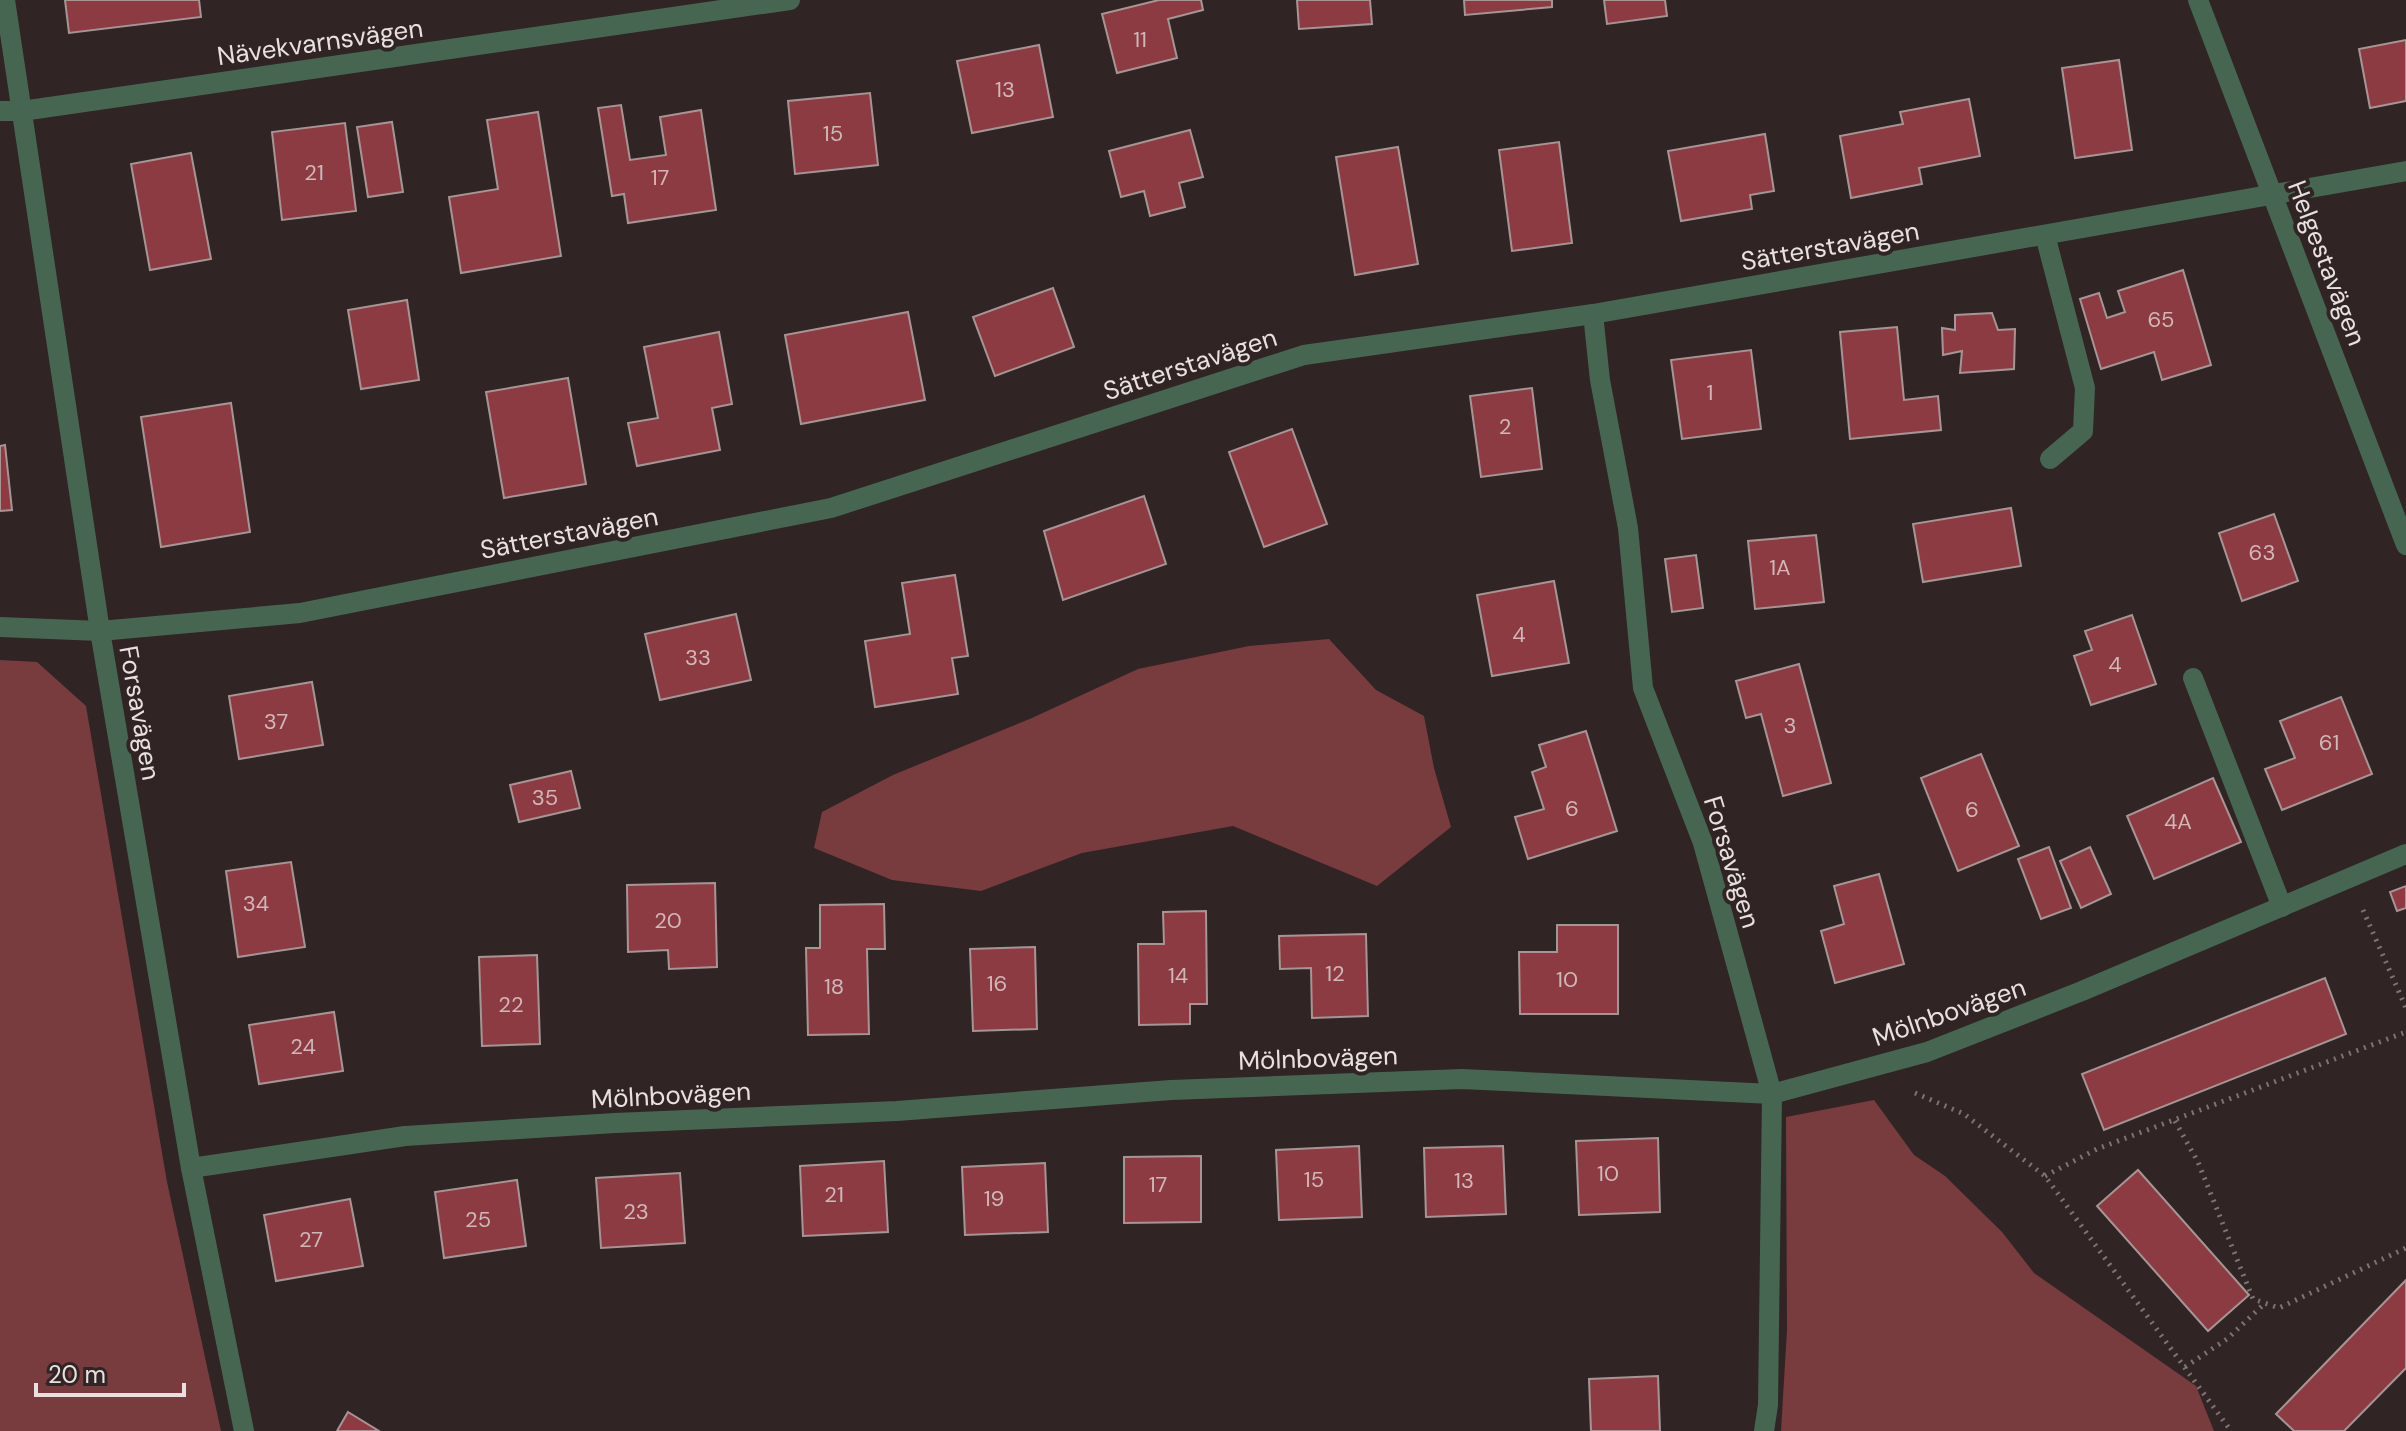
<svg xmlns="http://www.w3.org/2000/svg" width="2406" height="1431" font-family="'DM Sans',sans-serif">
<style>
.green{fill:#783c3f}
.building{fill:#8c3b42;stroke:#a79595;stroke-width:2}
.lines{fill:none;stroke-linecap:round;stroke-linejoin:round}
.path{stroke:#7e7272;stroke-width:5;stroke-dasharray:2 6;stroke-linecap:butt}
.minor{stroke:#476651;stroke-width:20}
.labels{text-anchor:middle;stroke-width:8;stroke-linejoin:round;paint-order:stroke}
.number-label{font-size:22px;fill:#d2b7b8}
.street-label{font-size:26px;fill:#eae0e0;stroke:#312424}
</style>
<rect width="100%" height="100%" fill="#312424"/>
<g class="green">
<path d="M 1329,639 L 1376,690 L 1424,716 L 1434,768 L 1451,827 L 1377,886 L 1233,826 L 1082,853 L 981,891 L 892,880 L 814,848 L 822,812 L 893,775 L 1032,718 L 1138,669 L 1249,646 Z"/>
<path d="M 0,660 L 37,662 L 86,706 L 167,1182 L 221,1431 L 0,1431 Z"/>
<path d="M 1874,1100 L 1914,1155 L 1945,1176 L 2002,1232 L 2034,1273 L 2196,1386 L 2214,1431 L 1781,1431 L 1787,1330 L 1786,1117 Z"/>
</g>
<g class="building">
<path d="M 65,0 L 199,0 L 201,17 L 69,33 Z"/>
<path d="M 1159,0 L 1201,0 L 1203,10 L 1168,19 L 1177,58 L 1117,73 L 1102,14 Z"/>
<path d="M 1297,0 L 1370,0 L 1372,24 L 1299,29 Z"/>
<path d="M 1464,0 L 1552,0 L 1552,7 L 1465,15 Z"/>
<path d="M 1604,0 L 1665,0 L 1667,16 L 1607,24 Z"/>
<path d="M 2406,40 L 2406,101 L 2370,108 L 2359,49 Z"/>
<path d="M 1039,45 L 1053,117 L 972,133 L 957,61 Z"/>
<path d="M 2119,60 L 2132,150 L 2075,158 L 2062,68 Z"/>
<path d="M 870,93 L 878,165 L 795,174 L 788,101 Z"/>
<path d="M 1969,99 L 1980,156 L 1919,168 L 1922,184 L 1851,198 L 1840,136 L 1903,124 L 1900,112 Z"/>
<path d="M 621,105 L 630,160 L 666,155 L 660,117 L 701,110 L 716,210 L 628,223 L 624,194 L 612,196 L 598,108 Z"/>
<path d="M 538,112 L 561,256 L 461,273 L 449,197 L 498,189 L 487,120 Z"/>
<path d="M 392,122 L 403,192 L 368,197 L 357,127 Z"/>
<path d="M 345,123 L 356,211 L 282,220 L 272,132 Z"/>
<path d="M 1190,130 L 1203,177 L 1179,183 L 1185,207 L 1150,216 L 1144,191 L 1121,197 L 1109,151 Z"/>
<path d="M 1765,134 L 1774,191 L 1750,195 L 1752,209 L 1681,221 L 1668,151 Z"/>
<path d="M 1559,142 L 1572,243 L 1512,251 L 1499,150 Z"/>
<path d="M 1398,147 L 1418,264 L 1355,275 L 1336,157 Z"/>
<path d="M 191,153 L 211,259 L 150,270 L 131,164 Z"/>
<path d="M 2183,270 L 2211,365 L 2162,380 L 2154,352 L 2101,369 L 2080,299 L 2099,293 L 2107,318 L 2125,312 L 2118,291 Z"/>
<path d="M 1053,288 L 1074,347 L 995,376 L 973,317 Z"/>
<path d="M 407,300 L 419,380 L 361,389 L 348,310 Z"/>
<path d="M 908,312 L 925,400 L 801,424 L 785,335 Z"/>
<path d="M 1992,313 L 1998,330 L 2015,329 L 2014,369 L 1960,373 L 1962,351 L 1943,355 L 1942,328 L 1955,330 L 1955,315 Z"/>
<path d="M 1897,327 L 1904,400 L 1938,396 L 1941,430 L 1850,439 L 1840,332 Z"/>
<path d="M 719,332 L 732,404 L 712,408 L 720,450 L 637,466 L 628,423 L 658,418 L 644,347 Z"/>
<path d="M 1751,350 L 1761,429 L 1682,439 L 1671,360 Z"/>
<path d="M 568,378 L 586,484 L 504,498 L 486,392 Z"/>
<path d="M 1532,388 L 1542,469 L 1481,477 L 1470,396 Z"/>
<path d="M 231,403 L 250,532 L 161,547 L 141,417 Z"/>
<path d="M 1292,429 L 1327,524 L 1264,547 L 1229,452 Z"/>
<path d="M 5,445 L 12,510 L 0,511 L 0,446 Z"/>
<path d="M 1144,496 L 1166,564 L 1063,600 L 1044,531 Z"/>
<path d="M 2011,508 L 2021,566 L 1923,582 L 1913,524 Z"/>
<path d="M 2274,514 L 2298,581 L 2242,601 L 2219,533 Z"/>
<path d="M 1816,535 L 1824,602 L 1755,609 L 1748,541 Z"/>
<path d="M 1696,555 L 1703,608 L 1672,612 L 1665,559 Z"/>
<path d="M 955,575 L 968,656 L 952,658 L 958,694 L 875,707 L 865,641 L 910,634 L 902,583 Z"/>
<path d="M 1554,581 L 1569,663 L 1492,676 L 1477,595 Z"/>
<path d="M 736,614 L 751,680 L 660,700 L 645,634 Z"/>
<path d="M 2132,615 L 2156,684 L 2091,705 L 2074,656 L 2092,650 L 2085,631 Z"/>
<path d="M 1799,664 L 1831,783 L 1783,796 L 1761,714 L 1746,718 L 1736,681 Z"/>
<path d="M 312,682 L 323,745 L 239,759 L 229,696 Z"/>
<path d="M 2341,697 L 2372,774 L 2282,810 L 2265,769 L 2295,758 L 2280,721 Z"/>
<path d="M 1586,731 L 1617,831 L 1528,859 L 1515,817 L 1544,809 L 1532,772 L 1546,767 L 1539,745 Z"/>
<path d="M 1981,754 L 2019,846 L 1958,871 L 1921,778 Z"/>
<path d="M 571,771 L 580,808 L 519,822 L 510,785 Z"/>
<path d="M 2213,778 L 2241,842 L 2154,879 L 2127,816 Z"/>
<path d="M 2049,847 L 2071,908 L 2041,919 L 2018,859 Z"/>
<path d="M 2090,847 L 2111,894 L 2081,908 L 2060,861 Z"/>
<path d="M 291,862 L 305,947 L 238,957 L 226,871 Z"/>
<path d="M 1879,874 L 1904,964 L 1835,983 L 1821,931 L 1844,924 L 1834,886 Z"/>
<path d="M 715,883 L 717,967 L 669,969 L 668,950 L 628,952 L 627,885 Z"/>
<path d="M 2406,886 L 2406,908 L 2397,911 L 2390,892 Z"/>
<path d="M 884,904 L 885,949 L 867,949 L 869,1034 L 808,1035 L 806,948 L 820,948 L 820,905 Z"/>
<path d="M 1206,911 L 1207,1004 L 1190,1004 L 1190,1024 L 1139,1025 L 1138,944 L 1164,944 L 1163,912 Z"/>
<path d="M 1557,925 L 1618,925 L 1618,1014 L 1520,1014 L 1519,952 L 1557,952 Z"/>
<path d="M 1366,934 L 1368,1016 L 1312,1018 L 1311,968 L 1280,969 L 1279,936 Z"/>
<path d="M 1035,947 L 1037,1029 L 973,1031 L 970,949 Z"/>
<path d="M 537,955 L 540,1044 L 482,1046 L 479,957 Z"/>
<path d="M 2325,978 L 2346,1034 L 2104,1130 L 2082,1074 Z"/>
<path d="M 334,1012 L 343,1071 L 259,1084 L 249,1025 Z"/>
<path d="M 1658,1138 L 1660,1212 L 1579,1215 L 1576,1141 Z"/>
<path d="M 1359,1146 L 1362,1217 L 1279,1220 L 1276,1150 Z"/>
<path d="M 1503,1146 L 1506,1214 L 1426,1217 L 1424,1148 Z"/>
<path d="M 1201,1156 L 1201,1222 L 1124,1223 L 1124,1157 Z"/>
<path d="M 884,1161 L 888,1232 L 803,1236 L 800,1166 Z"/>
<path d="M 1045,1163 L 1048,1232 L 965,1235 L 962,1167 Z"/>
<path d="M 2138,1170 L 2249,1295 L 2208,1331 L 2097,1206 Z"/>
<path d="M 680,1173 L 685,1243 L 601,1248 L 596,1178 Z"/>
<path d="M 517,1180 L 526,1246 L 444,1258 L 435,1192 Z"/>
<path d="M 350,1199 L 363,1266 L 276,1281 L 264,1215 Z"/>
<path d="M 2406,1280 L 2406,1368 L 2344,1431 L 2294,1431 L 2276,1414 Z"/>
<path d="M 1658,1376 L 1660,1431 L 1591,1431 L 1589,1379 Z"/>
<path d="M 348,1412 L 379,1431 L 337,1431 Z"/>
</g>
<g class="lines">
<g class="path">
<path d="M 2363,910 L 2406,1008"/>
<path d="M 1915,1093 L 1964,1114 L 2045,1176 L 2231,1431"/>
<path d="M 2175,1121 L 2198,1162 L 2253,1299 L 2279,1308 L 2406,1248"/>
<path d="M 2045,1176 L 2097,1149 L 2406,1032"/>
<path d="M 2185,1367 L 2227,1339 L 2265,1303"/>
</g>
<g class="minor">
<path d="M 5,0 L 100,631 L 191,1168 L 244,1431"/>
<path d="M 2198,0 L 2406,545"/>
<path d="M 0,111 L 22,111 L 790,0"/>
<path d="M 2045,235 L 2085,388 L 2083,431 L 2050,459"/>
<path d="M 1593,314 L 1600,380 L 1628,528 L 1643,688 L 1703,843 L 1772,1094 L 1768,1405 L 1764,1431"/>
<path d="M 0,627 L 100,631 L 300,613 L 831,508 L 1304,355 L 1593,314 L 2406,171"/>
<path d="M 2193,678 L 2282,907"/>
<path d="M 191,1168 L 405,1136 L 615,1123 L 897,1111 L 1171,1090 L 1462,1079 L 1772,1094 L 1927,1052 L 2082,991 L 2406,854"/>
</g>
</g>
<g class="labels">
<g class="number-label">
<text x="1140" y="47">11</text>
<text x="1005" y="97">13</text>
<text x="833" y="141">15</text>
<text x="314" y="180">21</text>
<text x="660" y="185">17</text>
<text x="2161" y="327">65</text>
<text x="1710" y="400">1</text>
<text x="1505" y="434">2</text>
<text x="2262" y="560">63</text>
<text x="1780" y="575">1A</text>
<text x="1519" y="642">4</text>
<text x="698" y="665">33</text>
<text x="2115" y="672">4</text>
<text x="276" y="729">37</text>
<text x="1790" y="733">3</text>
<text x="2329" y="750">61</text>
<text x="545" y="805">35</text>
<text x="1572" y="816">6</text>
<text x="1972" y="817">6</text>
<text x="2178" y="829">4A</text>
<text x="256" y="911">34</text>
<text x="668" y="928">20</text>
<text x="1335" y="981">12</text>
<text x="1178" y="983">14</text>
<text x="1567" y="987">10</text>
<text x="997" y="991">16</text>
<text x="834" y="994">18</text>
<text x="511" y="1012">22</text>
<text x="303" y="1054">24</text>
<text x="1608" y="1181">10</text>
<text x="1314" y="1187">15</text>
<text x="1464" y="1188">13</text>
<text x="1158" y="1192">17</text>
<text x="834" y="1202">21</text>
<text x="994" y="1206">19</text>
<text x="636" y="1219">23</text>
<text x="478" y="1227">25</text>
<text x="311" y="1247">27</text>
</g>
<g class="street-label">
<text transform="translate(320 42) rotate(-8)" y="9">Nävekvarnsvägen</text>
<text transform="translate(1830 246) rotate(-10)" y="9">Sätterstavägen</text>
<text transform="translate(2327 263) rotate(69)" y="9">Helgestavägen</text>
<text transform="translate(1190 364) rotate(-18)" y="9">Sätterstavägen</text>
<text transform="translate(569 533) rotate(-11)" y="9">Sätterstavägen</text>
<text transform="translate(140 713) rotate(80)" y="9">Forsavägen</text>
<text transform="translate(1732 862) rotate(73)" y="9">Forsavägen</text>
<text transform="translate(1949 1012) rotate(-19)" y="9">Mölnbovägen</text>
<text transform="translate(1318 1058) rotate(-2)" y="9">Mölnbovägen</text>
<text transform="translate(671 1095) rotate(-3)" y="9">Mölnbovägen</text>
</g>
</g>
<path d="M36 1383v12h148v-12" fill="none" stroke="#eae0e0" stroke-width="4"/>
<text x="48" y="1383" font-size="24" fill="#eae0e0" stroke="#312424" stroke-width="6" paint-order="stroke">20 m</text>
</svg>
